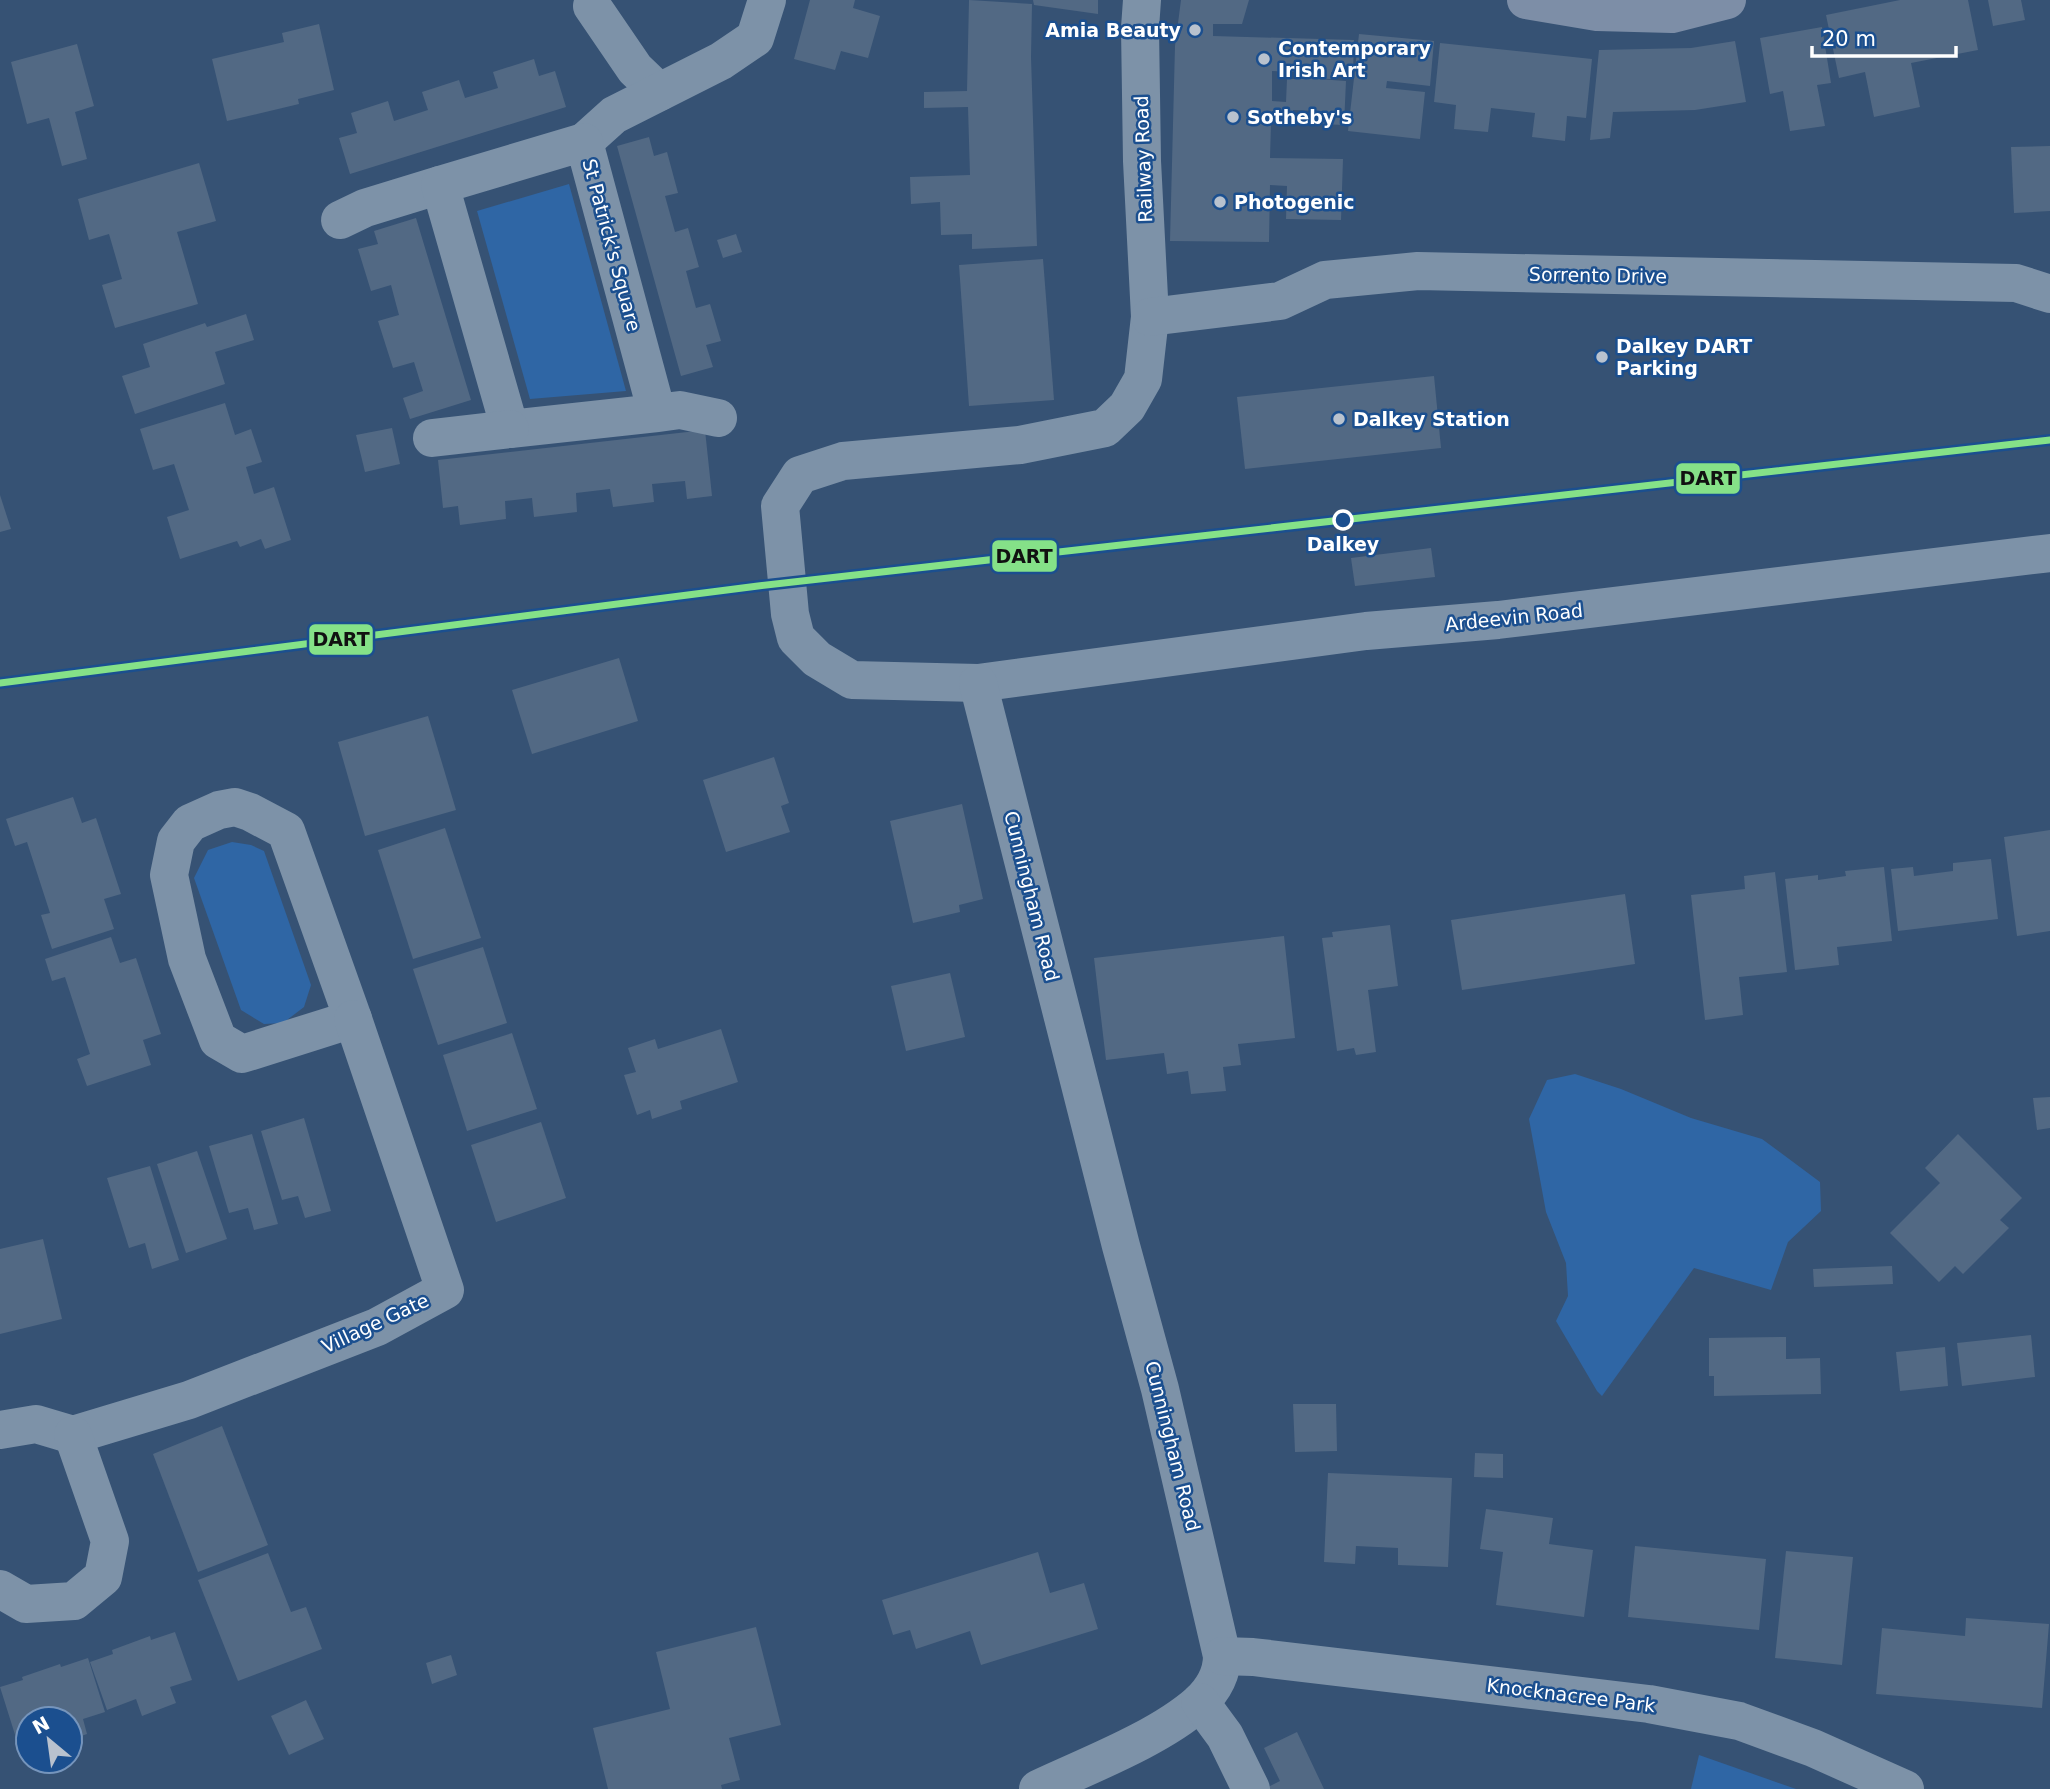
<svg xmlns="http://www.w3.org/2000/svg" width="2050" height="1789" font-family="'DejaVu Sans',sans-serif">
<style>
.green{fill:#2f66a5}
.building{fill:#526984;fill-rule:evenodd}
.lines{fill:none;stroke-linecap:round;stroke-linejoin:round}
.minor{stroke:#7d92a8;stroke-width:38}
.major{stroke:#7d8ea7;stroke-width:38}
.rail-1-casing{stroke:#1b4f8f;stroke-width:12}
.rail-1{stroke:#85e188;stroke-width:7}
.poi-dot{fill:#b9c2ce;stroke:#1b4f8f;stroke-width:2.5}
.stop-dot{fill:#1b4f8f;stroke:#fff;stroke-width:3.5}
.labels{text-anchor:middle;stroke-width:5;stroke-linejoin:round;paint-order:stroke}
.poi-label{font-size:19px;font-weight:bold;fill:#fff;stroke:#1b4f8f;text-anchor:start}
.street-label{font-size:19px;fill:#fff;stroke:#1b4f8f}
.stop-label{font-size:19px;font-weight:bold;fill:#fff;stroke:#1b4f8f}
.line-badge{stroke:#1b4f8f;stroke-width:2.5}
.pale-badge-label{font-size:19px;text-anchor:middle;font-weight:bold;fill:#111}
</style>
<rect width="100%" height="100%" fill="#365274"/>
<g class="green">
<path d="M 569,184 L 626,391 L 530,399 L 477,211 Z"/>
<path d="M 232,842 L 251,845 L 264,851 L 311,985 L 304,1007 L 283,1023 L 264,1024 L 241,1010 L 194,878 L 208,850 Z"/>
<path d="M 1575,1074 L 1621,1089 L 1691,1118 L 1762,1139 L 1820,1182 L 1821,1211 L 1788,1242 L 1771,1290 L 1694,1268 L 1602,1396 L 1597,1391 L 1556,1321 L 1568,1296 L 1566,1263 L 1546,1212 L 1529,1119 L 1547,1080 Z"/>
<path d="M 1699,1755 L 1796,1789 L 1691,1789 Z"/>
</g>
<g class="building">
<path d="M 810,0 L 855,0 L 853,8 L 880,16 L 868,58 L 841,51 L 835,70 L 794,59 Z"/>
<path d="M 969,0 L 1032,4 L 1031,57 L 1037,246 L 972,249 L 972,234 L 941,235 L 940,202 L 911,204 L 910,177 L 970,175 L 968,107 L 924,108 L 924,92 L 967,91 Z"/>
<path d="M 1033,0 L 1098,0 L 1098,14 L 1034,5 Z"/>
<path d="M 1181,0 L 1249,0 L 1242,24 L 1213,24 L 1213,36 L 1354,40 L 1353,73 L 1331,72 L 1331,79 L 1304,78 L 1346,81 L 1344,125 L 1320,124 L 1320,111 L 1293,110 L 1293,124 L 1271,123 L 1270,158 L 1343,159 L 1341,220 L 1286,219 L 1287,186 L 1270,185 L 1269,242 L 1170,241 L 1175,46 ZM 1272,71 L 1297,72 L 1297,79 L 1287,79 L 1286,102 L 1272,101 Z"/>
<path d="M 1900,0 L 1968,0 L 1978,50 L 1911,63 L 1920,107 L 1874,117 L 1865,72 L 1839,78 L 1826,15 Z"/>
<path d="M 1988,0 L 2021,0 L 2025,20 L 1993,26 Z"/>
<path d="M 319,24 L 334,90 L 298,99 L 299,104 L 227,121 L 212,59 L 284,42 L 282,33 Z"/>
<path d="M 1822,27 L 1831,83 L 1817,85 L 1825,126 L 1790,131 L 1783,91 L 1770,94 L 1760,38 Z"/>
<path d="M 1359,34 L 1434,41 L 1430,86 L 1387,81 L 1386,88 L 1425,92 L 1420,139 L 1348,131 Z"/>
<path d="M 1735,41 L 1746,102 L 1695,110 L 1613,112 L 1610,138 L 1590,140 L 1599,50 L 1691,48 Z"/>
<path d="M 1440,43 L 1592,59 L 1586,118 L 1567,116 L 1565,141 L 1532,137 L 1535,113 L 1491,108 L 1488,132 L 1454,129 L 1456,105 L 1434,102 Z"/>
<path d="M 77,44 L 94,106 L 75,112 L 87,159 L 62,166 L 49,118 L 27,124 L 11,62 Z"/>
<path d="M 534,59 L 539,76 L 555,71 L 566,107 L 350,174 L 339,138 L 357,133 L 351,113 L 388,101 L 394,121 L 428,110 L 422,92 L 459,80 L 465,98 L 498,88 L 493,72 Z"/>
<path d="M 649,137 L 654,156 L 667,152 L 678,193 L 665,196 L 675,232 L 688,228 L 699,267 L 686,271 L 691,290 L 696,308 L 710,304 L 721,341 L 706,345 L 713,367 L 681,376 L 617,146 Z"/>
<path d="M 2050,146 L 2050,211 L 2014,213 L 2011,147 Z"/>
<path d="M 199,163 L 216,221 L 177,232 L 198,304 L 115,328 L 102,285 L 122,279 L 116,258 L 109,234 L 89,240 L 78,199 Z"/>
<path d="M 416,218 L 471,400 L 410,419 L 403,398 L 423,391 L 414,362 L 393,368 L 378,321 L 399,315 L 396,304 L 391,285 L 371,291 L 358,249 L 378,244 L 374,231 Z"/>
<path d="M 736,234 L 742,252 L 723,258 L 717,240 Z"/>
<path d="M 1043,259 L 1054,400 L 969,406 L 959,265 Z"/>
<path d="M 246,314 L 254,340 L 215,352 L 225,384 L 135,414 L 122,376 L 150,367 L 143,344 L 205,323 L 207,327 Z"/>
<path d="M 1434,376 L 1441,448 L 1245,469 L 1237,397 Z"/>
<path d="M 225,403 L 235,435 L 251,429 L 262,462 L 246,467 L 254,494 L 274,487 L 291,540 L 265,549 L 261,539 L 240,547 L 237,541 L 180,559 L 167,517 L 189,510 L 174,464 L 153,470 L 140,429 Z"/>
<path d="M 392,428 L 400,464 L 365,472 L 356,435 Z"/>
<path d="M 705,430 L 712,496 L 687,499 L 685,481 L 652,484 L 654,502 L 613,507 L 610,489 L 576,493 L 577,512 L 534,517 L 532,498 L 505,501 L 506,519 L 460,525 L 458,506 L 443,508 L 438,460 Z"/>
<path d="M 0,495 L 11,529 L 0,532 Z"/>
<path d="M 1431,548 L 1435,577 L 1355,586 L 1351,558 Z"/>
<path d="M 619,658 L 638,721 L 532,754 L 512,690 Z"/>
<path d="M 428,716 L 456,810 L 365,836 L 338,742 Z"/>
<path d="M 774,757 L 789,803 L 781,806 L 790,832 L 726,852 L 703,780 Z"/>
<path d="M 73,797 L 82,823 L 96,818 L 121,894 L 104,899 L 114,929 L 52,949 L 41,915 L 50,913 L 27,842 L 15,846 L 6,819 Z"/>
<path d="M 962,804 L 983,899 L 959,905 L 960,912 L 913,923 L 890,821 Z"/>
<path d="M 445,828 L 481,938 L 413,959 L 378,850 Z"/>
<path d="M 2050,830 L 2050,931 L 2017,936 L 2004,837 Z"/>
<path d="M 1991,859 L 1998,919 L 1898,931 L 1891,869 L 1913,867 L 1914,876 L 1953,871 L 1953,863 Z"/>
<path d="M 1884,867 L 1892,941 L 1837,947 L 1839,965 L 1795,970 L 1785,879 L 1818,875 L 1818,880 L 1846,876 L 1845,871 Z"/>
<path d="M 1775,872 L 1787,972 L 1739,977 L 1743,1015 L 1705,1020 L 1691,895 L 1745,889 L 1744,876 Z"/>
<path d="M 1625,894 L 1635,964 L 1462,990 L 1451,920 Z"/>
<path d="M 1390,925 L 1398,986 L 1368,990 L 1376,1052 L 1356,1055 L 1354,1048 L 1337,1051 L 1322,938 L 1333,937 L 1332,932 Z"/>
<path d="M 1284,936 L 1295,1038 L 1238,1044 L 1241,1065 L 1223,1067 L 1226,1091 L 1191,1094 L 1188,1071 L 1167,1074 L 1164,1053 L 1106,1060 L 1094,958 Z"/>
<path d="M 111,937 L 120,963 L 136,958 L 161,1034 L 143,1040 L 151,1065 L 87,1086 L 77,1059 L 90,1054 L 65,977 L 52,981 L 45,959 Z"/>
<path d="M 483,947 L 507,1023 L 438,1045 L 413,969 Z"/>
<path d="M 950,973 L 965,1037 L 906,1051 L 891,986 Z"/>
<path d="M 721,1029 L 738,1082 L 680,1101 L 682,1109 L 652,1119 L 650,1110 L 637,1115 L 624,1075 L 636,1072 L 628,1048 L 655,1039 L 658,1049 Z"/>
<path d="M 512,1033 L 537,1109 L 467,1131 L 443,1055 Z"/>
<path d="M 2050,1097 L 2050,1128 L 2037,1130 L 2033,1098 Z"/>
<path d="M 304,1118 L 331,1211 L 305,1218 L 298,1196 L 282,1200 L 261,1131 Z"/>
<path d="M 541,1122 L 566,1198 L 496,1222 L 471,1145 Z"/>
<path d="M 252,1134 L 278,1224 L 254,1230 L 248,1208 L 229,1213 L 209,1146 Z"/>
<path d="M 1958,1134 L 2022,1198 L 2000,1220 L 2009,1228 L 1963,1274 L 1955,1266 L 1939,1282 L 1890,1233 L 1940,1183 L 1925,1168 Z"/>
<path d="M 197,1151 L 227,1239 L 186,1253 L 157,1164 Z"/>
<path d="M 150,1166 L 179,1260 L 152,1269 L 145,1243 L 129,1248 L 107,1178 Z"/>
<path d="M 43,1239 L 62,1319 L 0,1334 L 0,1249 Z"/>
<path d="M 1892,1266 L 1893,1284 L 1814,1287 L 1813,1269 Z"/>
<path d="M 2031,1335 L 2035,1377 L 1962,1386 L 1957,1343 Z"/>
<path d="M 1786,1337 L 1786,1359 L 1820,1358 L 1821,1394 L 1714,1396 L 1714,1376 L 1709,1376 L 1709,1338 Z"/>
<path d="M 1945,1347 L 1948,1386 L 1900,1391 L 1896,1352 Z"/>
<path d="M 1293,1404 L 1336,1404 L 1337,1451 L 1295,1452 Z"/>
<path d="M 222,1426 L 268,1545 L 198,1572 L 153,1454 Z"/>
<path d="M 1475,1453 L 1503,1454 L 1503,1478 L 1474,1477 Z"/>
<path d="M 1328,1473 L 1452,1478 L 1448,1567 L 1398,1565 L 1398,1548 L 1356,1546 L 1355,1564 L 1324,1562 Z"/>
<path d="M 1486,1509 L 1553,1518 L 1549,1544 L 1593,1550 L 1584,1617 L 1496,1605 L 1503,1552 L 1480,1549 Z"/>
<path d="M 1635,1546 L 1766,1559 L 1759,1630 L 1628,1617 Z"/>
<path d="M 1786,1551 L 1853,1557 L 1842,1665 L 1775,1658 Z"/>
<path d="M 1038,1552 L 1050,1593 L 1084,1583 L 1098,1629 L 981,1665 L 970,1631 L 916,1649 L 910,1630 L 893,1635 L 882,1600 Z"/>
<path d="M 268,1553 L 291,1612 L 306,1607 L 322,1649 L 238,1681 L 198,1580 Z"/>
<path d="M 1966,1618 L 2049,1624 L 2042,1708 L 1876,1694 L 1882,1628 L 1965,1636 Z"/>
<path d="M 756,1627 L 781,1725 L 729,1738 L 740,1780 L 721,1785 L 722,1789 L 608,1789 L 593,1728 L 670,1709 L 656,1652 Z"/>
<path d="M 175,1632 L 192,1680 L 170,1687 L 176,1703 L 142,1716 L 136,1699 L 107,1710 L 90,1662 L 113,1654 L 112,1650 L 150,1636 L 151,1640 Z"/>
<path d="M 451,1655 L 457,1675 L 432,1684 L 426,1663 Z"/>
<path d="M 88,1658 L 105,1712 L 83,1719 L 87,1734 L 70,1740 L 70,1719 L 28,1719 L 28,1737 L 17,1741 L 0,1687 L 23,1680 L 22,1677 L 60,1664 L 61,1667 Z"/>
<path d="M 306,1700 L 324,1739 L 289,1755 L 271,1716 Z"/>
<path d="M 1297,1732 L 1324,1789 L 1264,1789 L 1280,1781 L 1264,1748 Z"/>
</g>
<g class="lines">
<g class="minor">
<path d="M 1142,0 L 1140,28 L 1142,161 L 1150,317 L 1143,379 L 1127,407 L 1105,428 L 1020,445 L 843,461 L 800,475 L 780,506 L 790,614 L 796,638 L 817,659 L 852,680 L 978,683 L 1366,631 L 1498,620 L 2050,553"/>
<path d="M 592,6 L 635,69 L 659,92"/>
<path d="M 584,142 L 614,115 L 721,61 L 755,38 L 767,0"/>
<path d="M 340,220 L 365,208 L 440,185"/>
<path d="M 1150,317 L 1280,301 L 1325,280 L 1418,271 L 2016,283 L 2050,294"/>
<path d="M 657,413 L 584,142 L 440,185 L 510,429 L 657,413 L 680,410 L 718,418"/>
<path d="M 432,438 L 510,429"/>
<path d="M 978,683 L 1121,1246 L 1160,1389 L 1222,1656 C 1222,1674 1213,1690 1199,1703 C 1158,1739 1089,1765 1038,1789"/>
<path d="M 235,807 L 250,812 L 286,831 L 353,1019 L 242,1054 L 218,1040 L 187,959 L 169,875 L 176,841 L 190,823 L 219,810 Z"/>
<path d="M 0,1430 L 36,1424 L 73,1435 L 189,1400 L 377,1327 L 445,1290 L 353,1019"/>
<path d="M 0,1589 L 26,1604 L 74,1601 L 103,1577 L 110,1541 L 73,1435"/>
<path d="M 1222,1656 L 1253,1657 L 1649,1704 L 1739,1721 L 1813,1748 L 1905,1789"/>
<path d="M 1200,1702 L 1225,1736 L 1251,1789"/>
</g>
<path class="major" d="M 1526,0 L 1597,12 L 1672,14 L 1727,0"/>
<defs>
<path id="rail-1" d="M 0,683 L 758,586 L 2050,440"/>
</defs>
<use href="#rail-1" class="rail-1-casing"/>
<use href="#rail-1" class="rail-1"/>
</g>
<g class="poi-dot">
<circle cx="1195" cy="30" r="7"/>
<circle cx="1264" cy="59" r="7"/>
<circle cx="1233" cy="117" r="7"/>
<circle cx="1220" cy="202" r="7"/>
<circle cx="1602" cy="357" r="7"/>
<circle cx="1339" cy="419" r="7"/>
</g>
<circle class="stop-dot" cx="1343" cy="520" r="9"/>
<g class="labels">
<g class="poi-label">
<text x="1181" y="37" text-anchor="end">Amia Beauty</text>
<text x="1278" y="55">Contemporary<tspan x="1278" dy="22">Irish Art</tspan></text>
<text x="1247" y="124">Sotheby's</text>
<text x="1234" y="209">Photogenic</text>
<text x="1616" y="353">Dalkey DART<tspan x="1616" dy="22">Parking</tspan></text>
<text x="1353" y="426">Dalkey Station</text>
</g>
<g class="street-label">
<text transform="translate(1143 159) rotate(-92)" y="7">Railway Road</text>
<text transform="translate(612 245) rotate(75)" y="7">St Patrick's Square</text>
<text transform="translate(1598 275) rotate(1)" y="7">Sorrento Drive</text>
<text transform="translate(1514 617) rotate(-6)" y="7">Ardeevin Road</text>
<text transform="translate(1032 896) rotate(76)" y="7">Cunningham Road</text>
<text transform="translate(375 1323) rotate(-25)" y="7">Village Gate</text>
<text transform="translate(1173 1446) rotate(76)" y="7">Cunningham Road</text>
<text transform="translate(1571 1695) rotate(7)" y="7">Knocknacree Park</text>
</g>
<g class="stop-label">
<text x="1343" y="551">Dalkey</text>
</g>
</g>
<g class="line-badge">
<rect x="1675" y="462" width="66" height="33" rx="7" fill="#85e188"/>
<rect x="991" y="539" width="67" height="34" rx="7" fill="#85e188"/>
<rect x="308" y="623" width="66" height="33" rx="7" fill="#85e188"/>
</g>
<g class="pale-badge-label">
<text x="1708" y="485">DART</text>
<text x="1024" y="563">DART</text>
<text x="341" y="646">DART</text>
</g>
<g transform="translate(49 1740) rotate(331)"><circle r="33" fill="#1b4f8f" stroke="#7695bc" stroke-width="2"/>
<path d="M0-5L12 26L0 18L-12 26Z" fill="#b9c2ce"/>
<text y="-10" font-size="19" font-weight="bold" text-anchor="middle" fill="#ffffff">N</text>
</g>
<path d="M1812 46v10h144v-10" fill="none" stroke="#ffffff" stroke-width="3.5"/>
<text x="1822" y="46" font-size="21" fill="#ffffff" stroke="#1b4f8f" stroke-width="5" paint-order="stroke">20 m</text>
</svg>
